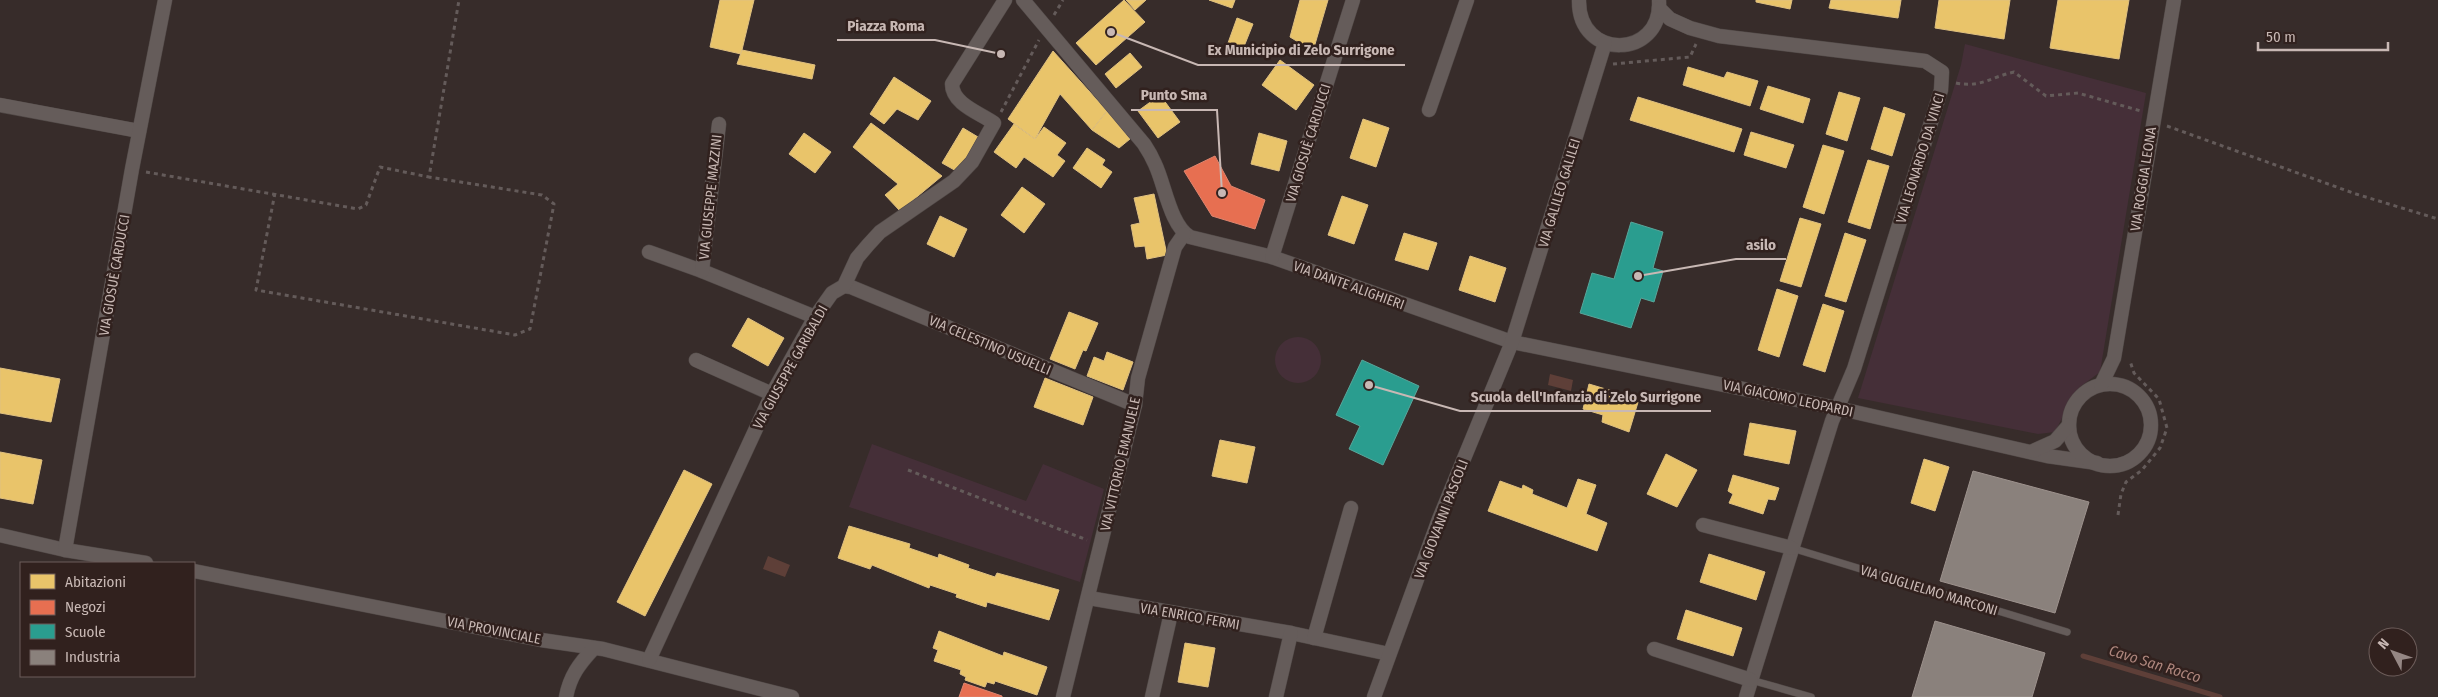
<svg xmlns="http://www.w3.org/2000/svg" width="2438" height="697" font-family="'Fira Sans Condensed',sans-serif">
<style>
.green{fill:#452f38}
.water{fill:#5e3f38}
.homes{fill:#e9c46a;stroke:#dfc080}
.shops{fill:#e76f51;stroke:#de856f}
.schools{fill:#2a9d8f;stroke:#59a59a}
.industry{fill:#8a817c;stroke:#9d928d}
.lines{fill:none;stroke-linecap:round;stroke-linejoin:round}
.stream{stroke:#5e3f38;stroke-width:5}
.service-casing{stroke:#504846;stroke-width:8}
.minor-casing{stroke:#504846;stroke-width:15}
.path{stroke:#645b5a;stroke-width:3;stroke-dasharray:4 4;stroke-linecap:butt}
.service{stroke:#655c5a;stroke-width:7}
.minor{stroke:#655c5a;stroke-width:14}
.labels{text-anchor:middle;stroke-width:5;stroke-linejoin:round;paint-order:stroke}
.street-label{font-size:14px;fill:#c8b8b4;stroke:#31211e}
.water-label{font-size:15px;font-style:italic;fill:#ae867d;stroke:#31211e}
.leader{fill:none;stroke:#c8b8b4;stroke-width:2}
.callout-dot{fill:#c8b8b4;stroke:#31211e;stroke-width:2}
.callout-label{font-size:15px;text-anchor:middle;font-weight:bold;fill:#c8b8b4;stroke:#31211e;stroke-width:5;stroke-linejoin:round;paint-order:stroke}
</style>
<rect width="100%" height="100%" fill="#372c2a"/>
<g class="green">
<path d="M 1965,44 L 2146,93 L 2100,372 L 2080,387 L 2072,398 L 2055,432 L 2038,434 L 1858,398 L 1961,65 Z"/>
<circle cx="1298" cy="360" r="23"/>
<path d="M 872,444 L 1026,501 L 1043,464 L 1104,489 L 1080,582 L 849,507 Z"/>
</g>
<g class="water">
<path d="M 1550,374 L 1573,380 L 1571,391 L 1548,385 Z"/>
<path d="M 768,556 L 790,565 L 785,577 L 763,569 Z"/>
</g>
<g class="homes">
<path d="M 720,0 L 754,0 L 741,54 L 710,47 Z"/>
<path d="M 1124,0 L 1145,22 L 1096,65 L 1076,43 Z"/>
<path d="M 1126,0 L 1146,0 L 1135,10 Z"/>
<path d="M 1209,0 L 1235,0 L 1232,8 Z"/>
<path d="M 1300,0 L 1328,0 L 1313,51 L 1290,37 Z"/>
<path d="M 1756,0 L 1792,0 L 1790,9 L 1756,2 Z"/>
<path d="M 1831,0 L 1901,0 L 1898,18 L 1829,8 Z"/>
<path d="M 1939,0 L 2010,0 L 2004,39 L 1935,28 Z"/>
<path d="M 2058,0 L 2129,0 L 2119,59 L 2050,48 Z"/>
<path d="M 1237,18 L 1253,24 L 1243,49 L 1228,43 Z"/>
<path d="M 742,50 L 815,65 L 812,79 L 737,64 Z"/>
<path d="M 1053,51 L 1107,111 L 1092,130 L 1060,94 L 1035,139 L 1008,119 Z"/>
<path d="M 1130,53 L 1142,67 L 1116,88 L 1105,74 Z"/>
<path d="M 1280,60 L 1314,85 L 1296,110 L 1262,85 Z"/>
<path d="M 1688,67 L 1724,78 L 1727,72 L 1758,81 L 1750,106 L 1683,85 Z"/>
<path d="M 894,77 L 931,101 L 918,120 L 897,109 L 884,124 L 870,114 Z"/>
<path d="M 1768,86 L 1810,99 L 1803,123 L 1760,109 Z"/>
<path d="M 1839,92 L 1860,98 L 1847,141 L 1826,134 Z"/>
<path d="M 1160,95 L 1180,122 L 1158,138 L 1138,111 Z"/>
<path d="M 1638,97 L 1742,129 L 1734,152 L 1630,120 Z"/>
<path d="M 1884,107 L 1905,114 L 1892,156 L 1871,149 Z"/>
<path d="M 1107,111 L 1130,139 L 1119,148 L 1092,130 Z"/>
<path d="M 1363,119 L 1389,128 L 1376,167 L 1350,158 Z"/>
<path d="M 871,123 L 942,176 L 900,211 L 885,195 L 898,184 L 853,147 Z"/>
<path d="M 1014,124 L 1035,139 L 1044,127 L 1066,143 L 1057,155 L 1065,161 L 1053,177 L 1024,157 L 1016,168 L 994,152 Z"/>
<path d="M 963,128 L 978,137 L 958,172 L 942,163 Z"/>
<path d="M 1751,132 L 1794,145 L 1786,168 L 1744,155 Z"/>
<path d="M 804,133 L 831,152 L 815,173 L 789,154 Z"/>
<path d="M 1259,133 L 1287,141 L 1279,171 L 1251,164 Z"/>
<path d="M 1823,145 L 1844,151 L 1824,214 L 1803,207 Z"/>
<path d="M 1087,148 L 1105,160 L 1102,165 L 1112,172 L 1101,188 L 1073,168 Z"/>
<path d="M 1868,160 L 1889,166 L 1870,229 L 1848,222 Z"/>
<path d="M 1022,187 L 1045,204 L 1024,233 L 1001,215 Z"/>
<path d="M 1154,194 L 1167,255 L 1147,259 L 1145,246 L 1135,247 L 1131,225 L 1140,223 L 1134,198 Z"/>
<path d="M 1342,196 L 1368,205 L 1354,244 L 1328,235 Z"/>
<path d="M 940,216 L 967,229 L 954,257 L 927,244 Z"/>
<path d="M 1800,218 L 1821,224 L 1801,287 L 1780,281 Z"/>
<path d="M 1404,233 L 1437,243 L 1428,270 L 1395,260 Z"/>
<path d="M 1845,233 L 1866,240 L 1846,302 L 1825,296 Z"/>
<path d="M 1470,256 L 1506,268 L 1495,302 L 1459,290 Z"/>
<path d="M 1777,289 L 1798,296 L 1779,357 L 1758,350 Z"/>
<path d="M 1823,304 L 1844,311 L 1825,372 L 1803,365 Z"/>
<path d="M 1069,312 L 1098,323 L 1086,351 L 1083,350 L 1075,369 L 1050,359 Z"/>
<path d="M 748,318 L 784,338 L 768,366 L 732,346 Z"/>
<path d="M 1107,352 L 1133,362 L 1123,390 L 1087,376 L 1094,357 L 1104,361 Z"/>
<path d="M 0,368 L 60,379 L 51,422 L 0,413 Z"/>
<path d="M 1045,378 L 1093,397 L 1083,425 L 1034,407 Z"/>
<path d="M 1589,384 L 1639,399 L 1629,432 L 1602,422 L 1603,415 L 1583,409 Z"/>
<path d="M 1750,423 L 1796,431 L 1789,464 L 1744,455 Z"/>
<path d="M 1220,440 L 1255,447 L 1247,483 L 1212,476 Z"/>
<path d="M 0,452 L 42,460 L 33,504 L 0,498 Z"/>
<path d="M 1666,454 L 1697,470 L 1677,507 L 1647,494 Z"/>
<path d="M 1924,459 L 1949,467 L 1935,511 L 1911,503 Z"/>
<path d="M 684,470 L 712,484 L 645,616 L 617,602 Z"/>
<path d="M 1733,475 L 1779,488 L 1775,500 L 1768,499 L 1763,514 L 1729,503 L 1733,494 L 1728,491 Z"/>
<path d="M 1578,479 L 1596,485 L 1586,514 L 1607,523 L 1597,551 L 1488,511 L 1500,481 L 1522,489 L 1523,485 L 1533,490 L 1532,494 L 1567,508 Z"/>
<path d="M 849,526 L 910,544 L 909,548 L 938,558 L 939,554 L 969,565 L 968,568 L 995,577 L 997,573 L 1059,590 L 1049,620 L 987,602 L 986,607 L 956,597 L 957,594 L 930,585 L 929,588 L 872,565 L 870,569 L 838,558 Z"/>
<path d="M 1709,554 L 1765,572 L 1756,600 L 1700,582 Z"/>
<path d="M 1686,610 L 1742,628 L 1733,656 L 1677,639 Z"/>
<path d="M 939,631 L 1003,656 L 1004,652 L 1047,667 L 1037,695 L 995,681 L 994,684 L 987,682 L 985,687 L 965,680 L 966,677 L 960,674 L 961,670 L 934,661 L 938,650 L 933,648 Z"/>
<path d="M 1185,643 L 1215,648 L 1208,687 L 1178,682 Z"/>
</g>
<g class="shops">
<path d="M 1215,156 L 1231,186 L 1265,200 L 1255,229 L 1212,216 L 1184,171 Z"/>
<path d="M 964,683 L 1002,696 L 1002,697 L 959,697 Z"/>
</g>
<g class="schools">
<path d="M 1631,222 L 1663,232 L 1653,268 L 1663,271 L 1654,302 L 1641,298 L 1631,328 L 1580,313 L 1592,273 L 1614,279 Z"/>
<path d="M 1362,360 L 1419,386 L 1383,465 L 1349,449 L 1360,426 L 1336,415 Z"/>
</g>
<g class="industry">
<path d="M 1973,471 L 2089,502 L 2055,613 L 1940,581 Z"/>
<path d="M 1935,621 L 2045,653 L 2032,697 L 1912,697 Z"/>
</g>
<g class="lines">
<path class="stream" d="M 2083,656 L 2220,697"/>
<defs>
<g id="service">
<path d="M 1792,548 L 2067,632"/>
<path d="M 1751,680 L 1811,697"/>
</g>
<g id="minor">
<path d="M 1023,0 L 1144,144 C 1148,150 1152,157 1155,164 C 1165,185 1170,225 1190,237 L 1272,257 L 1512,342 L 1837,408 L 2047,456 L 2097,463"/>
<path d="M 1579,0 C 1578,61 1662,59 1659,1"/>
<path d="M 1659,8 L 1670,19 L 1690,28 L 1719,36 L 1925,61 L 1942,72 L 1941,90 L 1933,116 L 1854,369 L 1832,421 L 1746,697"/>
<path d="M 0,105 L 139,131"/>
<path d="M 1429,110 L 1467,0"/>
<path d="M 649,252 L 702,271 L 815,317"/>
<path d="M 1272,257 L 1353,0"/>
<path d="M 702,271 L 719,124"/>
<path d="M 844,286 L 851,287 L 1135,405"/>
<path d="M 696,360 L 772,394"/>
<circle cx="2110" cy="425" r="41"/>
<path d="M 2101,385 L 2114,358 L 2174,0"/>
<path d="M 2033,451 L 2055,441 L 2069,425"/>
<path d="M 1703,525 L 1792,548"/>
<path d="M 0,535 L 65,550 L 146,563"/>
<path d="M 65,550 L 132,169 L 165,0"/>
<path d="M 194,571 L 541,640 L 603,649 L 792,697"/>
<path d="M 1089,598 L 1291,633 L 1389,654"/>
<path d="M 1314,638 L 1351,508"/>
<path d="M 1654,649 L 1751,680"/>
<path d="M 649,660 L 772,394 L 815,317 L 832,293 L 844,286 L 857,258 L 868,245 L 880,232 L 954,181 L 972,162 L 994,123 C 980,113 952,104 952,84 L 1005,0"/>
<path d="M 566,697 C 570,676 579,664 594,648"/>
<path d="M 1063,697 L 1135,405 L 1138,378 L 1175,247 L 1184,234"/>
<path d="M 1152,697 L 1171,613"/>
<path d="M 1276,697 L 1291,633"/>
<path d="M 1374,697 L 1439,519 L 1512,342 L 1605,43"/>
</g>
</defs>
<use href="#service" class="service-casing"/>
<use href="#minor" class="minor-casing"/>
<g class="path">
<path d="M 1054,15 L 1063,0"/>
<path d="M 1613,64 L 1690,57 L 1696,44"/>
<path d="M 1956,83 C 1981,88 1991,77 2014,72 L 2046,96 L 2078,93 L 2141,111"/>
<path d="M 1001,112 L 1039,40"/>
<path d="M 2167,126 L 2356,194 L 2438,219"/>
<path d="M 146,172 L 358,209 L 366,205 L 380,167 L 429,177 L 459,0"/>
<path d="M 275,193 L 256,290 L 515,335 L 530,329 L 554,204 L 542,195 L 429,177"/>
<path d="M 908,470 L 1087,540"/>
<path d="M 2118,515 L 2121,494 L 2126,482 L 2142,470 L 2160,448 L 2167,428 L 2159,399 L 2134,373 L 2130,361"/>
</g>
<use href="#service" class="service"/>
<use href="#minor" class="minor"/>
</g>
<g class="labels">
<g class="street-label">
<text transform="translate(1308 143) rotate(-73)" y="5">VIA GIOSUÈ CARDUCCI</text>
<text transform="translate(1920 158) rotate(-73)" y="5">VIA LEONARDO DA VINCI</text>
<text transform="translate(2143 179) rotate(-81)" y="5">VIA ROGGIA LEONA</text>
<text transform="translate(1559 193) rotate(-73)" y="5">VIA GALILEO GALILEI</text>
<text transform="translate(710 197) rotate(-84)" y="5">VIA GIUSEPPE MAZZINI</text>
<text transform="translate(114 275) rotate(-80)" y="5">VIA GIOSUÈ CARDUCCI</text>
<text transform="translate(1349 285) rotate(20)" y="5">VIA DANTE ALIGHIERI</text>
<text transform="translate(990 345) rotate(23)" y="5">VIA CELESTINO USUELLI</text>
<text transform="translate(790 367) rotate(-61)" y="5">VIA GIUSEPPE GARIBALDI</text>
<text transform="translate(1788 398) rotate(12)" y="5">VIA GIACOMO LEOPARDI</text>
<text transform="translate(1120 464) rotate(-77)" y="5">VIA VITTORIO EMANUELE</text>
<text transform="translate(1441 519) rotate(-69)" y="5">VIA GIOVANNI PASCOLI</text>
<text transform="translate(1929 590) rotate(17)" y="5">VIA GUGLIELMO MARCONI</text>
<text transform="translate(1190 616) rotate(10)" y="5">VIA ENRICO FERMI</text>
<text transform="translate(494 630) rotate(11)" y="5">VIA PROVINCIALE</text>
</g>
<g class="water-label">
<text transform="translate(2155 664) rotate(17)" y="5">Cavo San Rocco</text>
</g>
</g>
<path class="leader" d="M1001 54L935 40H837M1111 32L1198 65H1405M1222 193L1217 110H1131M1638 276L1736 259H1786M1369 385L1460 411H1711"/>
<g class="callout-dot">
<circle cx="1001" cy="54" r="5"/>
<circle cx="1111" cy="32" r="5"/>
<circle cx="1222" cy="193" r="5"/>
<circle cx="1638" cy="276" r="5"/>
<circle cx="1369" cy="385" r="5"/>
</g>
<g class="callout-label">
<text x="886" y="31">Piazza Roma</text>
<text x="1301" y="55">Ex Municipio di Zelo Surrigone</text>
<text x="1174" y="100">Punto Sma</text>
<text x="1761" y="250">asilo</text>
<text x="1586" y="402">Scuola dell'Infanzia di Zelo Surrigone</text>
</g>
<rect x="20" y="562" width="175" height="115" fill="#31211e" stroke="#6d5d5a"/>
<rect x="30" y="574" width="25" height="15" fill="#e9c46a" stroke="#6d5d5a"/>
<text x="65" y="587" font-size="15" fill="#c8b8b4">Abitazioni</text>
<rect x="30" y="600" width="25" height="15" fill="#e76f51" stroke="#6d5d5a"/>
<text x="65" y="612" font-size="15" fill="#c8b8b4">Negozi</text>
<rect x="30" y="624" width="25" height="15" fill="#2a9d8f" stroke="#6d5d5a"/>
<text x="65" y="637" font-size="15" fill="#c8b8b4">Scuole</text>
<rect x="30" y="650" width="25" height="15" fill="#8a817c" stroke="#6d5d5a"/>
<text x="65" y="662" font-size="15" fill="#c8b8b4">Industria</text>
<g transform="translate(2393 652) rotate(311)"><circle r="24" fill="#31211e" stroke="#6d5d5a"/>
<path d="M0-4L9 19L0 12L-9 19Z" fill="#958784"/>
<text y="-8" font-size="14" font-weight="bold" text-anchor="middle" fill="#c8b8b4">N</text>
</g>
<path d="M2258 42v8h130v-8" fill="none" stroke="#c8b8b4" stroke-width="2.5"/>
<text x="2266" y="42" font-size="15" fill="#c8b8b4" stroke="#31211e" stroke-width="4" paint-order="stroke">50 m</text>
</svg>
